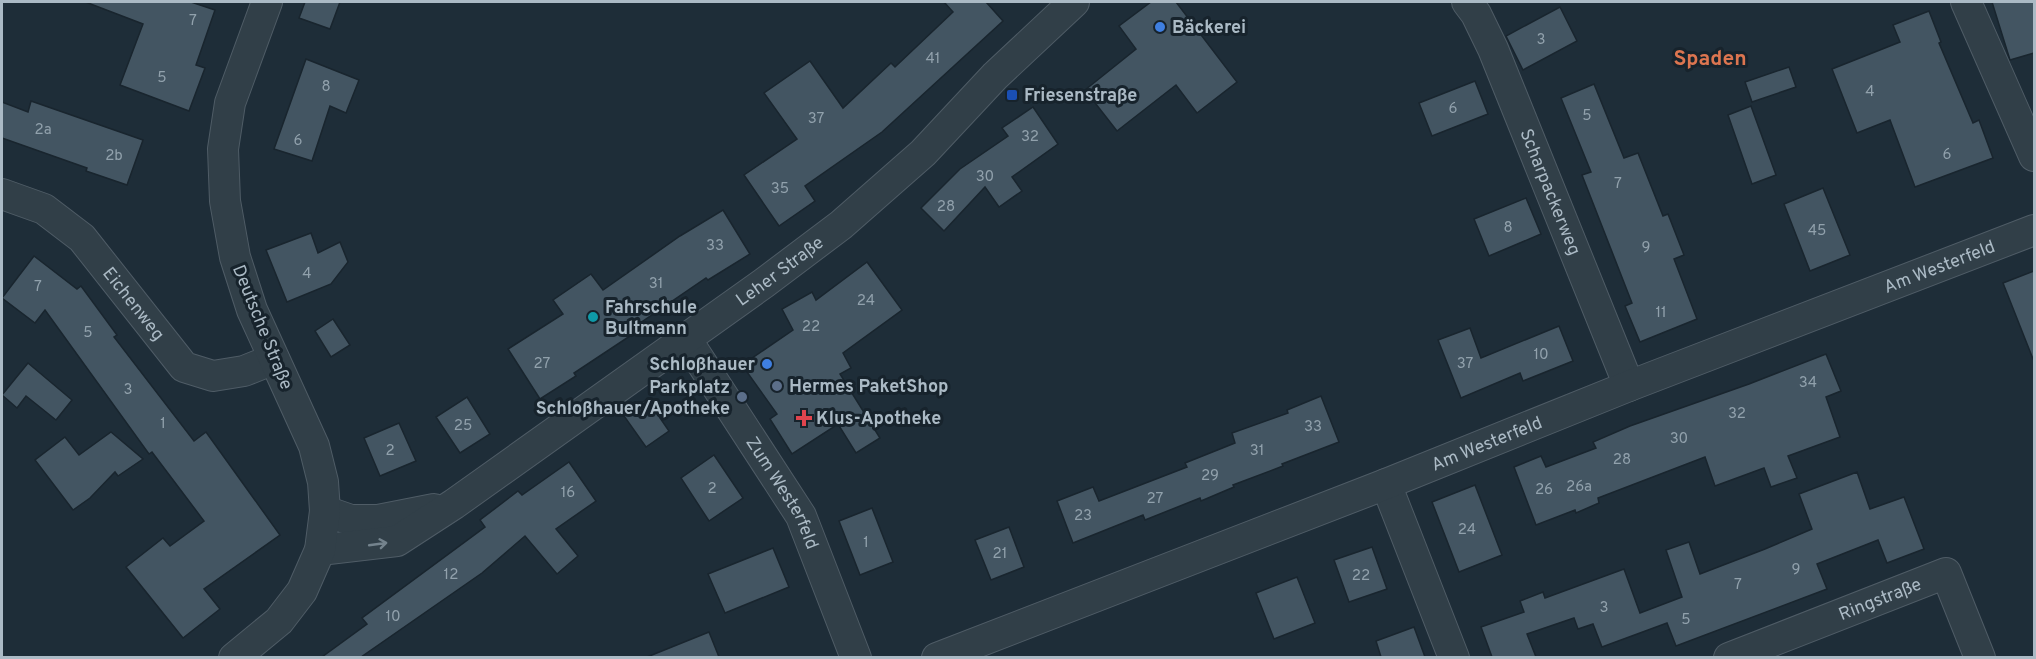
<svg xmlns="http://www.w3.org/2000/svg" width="2036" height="659" font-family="Overpass,sans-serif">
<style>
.building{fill:#435562;stroke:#19252e;stroke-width:1.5}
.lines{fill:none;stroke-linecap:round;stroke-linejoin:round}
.minor-casing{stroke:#4f5c66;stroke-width:32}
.minor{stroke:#313f48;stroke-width:30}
.oneway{stroke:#74838d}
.shop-dot{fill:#3f7fe0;stroke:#17232c;stroke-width:2}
.transit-dot{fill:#1a4fb4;stroke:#17232c;stroke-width:2}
.culture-dot{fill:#0f9aa8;stroke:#17232c;stroke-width:2}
.service-dot{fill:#5c6f8a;stroke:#17232c;stroke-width:2}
.health-dot{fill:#e0444e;stroke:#17232c;stroke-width:2}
.labels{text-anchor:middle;stroke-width:6;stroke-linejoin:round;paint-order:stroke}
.number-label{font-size:15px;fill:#91a1ac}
.poi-label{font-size:18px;font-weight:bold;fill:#abbac5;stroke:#17232c;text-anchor:start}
.street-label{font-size:18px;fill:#abbac5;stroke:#17232c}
.quarter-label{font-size:21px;font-weight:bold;fill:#dc7550;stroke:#17232c}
</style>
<rect width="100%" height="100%" fill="#1e2d38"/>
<g class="building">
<path d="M 89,2 L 191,2 L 215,10 L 196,65 L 205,68 L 189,111 L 120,85 L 143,24 L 88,3 Z"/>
<path d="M 305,2 L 340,2 L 330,29 L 299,18 Z"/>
<path d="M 944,2 L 986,2 L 1003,21 L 882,132 L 805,186 L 815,201 L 779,226 L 744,175 L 797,139 L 764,93 L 810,61 L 843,108 L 891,63 L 895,67 L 953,12 Z"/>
<path d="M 1151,2 L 1176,2 L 1237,82 L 1197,113 L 1176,85 L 1117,131 L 1085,90 L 1136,49 L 1119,26 Z"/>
<path d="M 1992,2 L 2034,2 L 2034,53 L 2010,60 Z"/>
<path d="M 1560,7 L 1577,41 L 1523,70 L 1506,36 Z"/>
<path d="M 1929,11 L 1941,42 L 1939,43 L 1973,123 L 1979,120 L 1993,158 L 1915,187 L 1890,120 L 1857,133 L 1832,69 L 1900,42 L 1893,25 Z"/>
<path d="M 306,59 L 359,80 L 346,113 L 330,106 L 312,161 L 274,149 Z"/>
<path d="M 1789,67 L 1796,87 L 1752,102 L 1745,82 Z"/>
<path d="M 1475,81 L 1488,114 L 1432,136 L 1419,103 Z"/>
<path d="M 1594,84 L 1624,158 L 1638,153 L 1663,216 L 1668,214 L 1684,255 L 1674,259 L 1697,319 L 1640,342 L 1625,306 L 1632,303 L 1582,175 L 1591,172 L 1561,98 Z"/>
<path d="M 31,101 L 143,140 L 127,185 L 86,171 L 87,168 L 2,138 L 2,102 L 28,112 Z"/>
<path d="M 1751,106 L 1776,175 L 1752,184 L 1728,115 Z"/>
<path d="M 1033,107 L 1058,144 L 1012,177 L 1022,191 L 999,207 L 985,187 L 944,231 L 921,208 L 960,169 L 1008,136 L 1002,128 Z"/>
<path d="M 1823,188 L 1850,255 L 1810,271 L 1784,204 Z"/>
<path d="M 1526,198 L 1541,234 L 1489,256 L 1474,219 Z"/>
<path d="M 723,210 L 750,254 L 708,280 L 706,278 L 630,330 L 633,334 L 574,373 L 576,376 L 540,399 L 508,349 L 563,314 L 553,300 L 591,274 L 603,290 L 680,236 Z"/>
<path d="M 311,233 L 318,253 L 340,242 L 348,262 L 331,284 L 287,302 L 266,250 Z"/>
<path d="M 34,256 L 77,289 L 81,286 L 117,335 L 114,337 L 194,441 L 206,432 L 280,535 L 204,589 L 220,609 L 183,638 L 126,567 L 163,538 L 170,546 L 204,521 L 152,452 L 149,454 L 45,310 L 35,323 L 2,298 Z"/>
<path d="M 867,262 L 902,310 L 843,353 L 851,368 L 840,374 L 880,438 L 856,453 L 838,424 L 792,454 L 770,419 L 777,414 L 742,365 L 793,330 L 782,309 L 812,292 L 816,300 Z"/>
<path d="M 2034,271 L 2034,359 L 2033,359 L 2003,283 Z"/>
<path d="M 333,319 L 350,345 L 331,357 L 315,331 Z"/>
<path d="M 1559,326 L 1573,361 L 1523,381 L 1520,373 L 1461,398 L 1438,340 L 1470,328 L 1481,358 Z"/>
<path d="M 1826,354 L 1841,391 L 1826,397 L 1840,437 L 1788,456 L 1797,478 L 1771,487 L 1764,468 L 1715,486 L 1705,457 L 1598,498 L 1599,503 L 1576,513 L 1575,510 L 1536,525 L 1514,467 L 1541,456 L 1546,467 L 1596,448 L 1593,442 L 1630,426 L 1749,384 Z"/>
<path d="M 28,363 L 72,400 L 56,420 L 26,396 L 17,408 L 2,395 Z"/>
<path d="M 1321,396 L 1339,442 L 1282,464 L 1283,466 L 1233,485 L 1234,487 L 1201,501 L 1200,498 L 1145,520 L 1143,515 L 1073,543 L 1057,501 L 1093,487 L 1099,501 L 1187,467 L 1185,463 L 1235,443 L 1232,433 L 1288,413 L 1287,410 Z"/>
<path d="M 467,397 L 490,434 L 460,453 L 436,417 Z"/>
<path d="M 647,399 L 669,431 L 646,447 L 624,416 Z"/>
<path d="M 399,423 L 416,461 L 380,476 L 364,438 Z"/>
<path d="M 111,432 L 143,459 L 118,476 L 115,472 L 90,498 L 73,510 L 35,460 L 65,437 L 79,455 Z"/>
<path d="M 714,455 L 743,498 L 709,521 L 681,478 Z"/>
<path d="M 569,462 L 596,501 L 556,529 L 578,556 L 557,574 L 525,536 L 482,573 L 361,657 L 322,657 L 367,624 L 362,618 L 485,527 L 480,520 L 518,491 L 522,495 Z"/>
<path d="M 1857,472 L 1870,509 L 1904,497 L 1924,549 L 1887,563 L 1878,540 L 1817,564 L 1827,589 L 1676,646 L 1667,623 L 1602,647 L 1593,624 L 1578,629 L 1574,618 L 1527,634 L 1536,657 L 1492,657 L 1481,627 L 1524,612 L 1520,601 L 1543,592 L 1545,598 L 1624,569 L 1640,613 L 1682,597 L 1666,550 L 1689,542 L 1700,574 L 1765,549 L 1812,529 L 1799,494 Z"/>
<path d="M 1475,485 L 1502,555 L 1459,572 L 1432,502 Z"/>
<path d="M 872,508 L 893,562 L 860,575 L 839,521 Z"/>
<path d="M 1009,527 L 1024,567 L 991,580 L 975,540 Z"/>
<path d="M 1372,547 L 1387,589 L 1349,602 L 1334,560 Z"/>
<path d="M 773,548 L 789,587 L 725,613 L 708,574 Z"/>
<path d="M 1297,577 L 1315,623 L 1274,639 L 1256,593 Z"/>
<path d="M 1414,627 L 1425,657 L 1381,657 L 1376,641 Z"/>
<path d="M 709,632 L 719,657 L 647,657 Z"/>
</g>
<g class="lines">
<defs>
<g id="minor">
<path id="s1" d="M 1467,2 L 1476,14 L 1493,49 L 1629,386"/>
<path d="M 1966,2 L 2034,156"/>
<path id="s2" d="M 2,194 L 44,209 L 82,238 L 184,367 L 213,376 L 244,371 L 274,359"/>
<path id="s3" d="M 686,339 L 801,516 L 856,658"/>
<path d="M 1386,484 L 1454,658"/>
<path d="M 325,511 L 351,520 L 378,520 L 434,509"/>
<path id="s4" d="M 320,550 L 397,541 L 454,504 L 764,283 L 841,225 L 923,153 L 995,76 L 1074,2"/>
<path d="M 234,658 L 279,621 L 302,591 L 320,550 L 325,511 L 323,482 L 314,446 L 252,310 L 235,257 L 225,201 L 223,149 L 230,103 L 267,2"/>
<path id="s5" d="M 937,658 L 1386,484 L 1629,386 L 2034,230"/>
<path id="s6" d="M 1729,658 L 1946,573 L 1980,658"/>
</g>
</defs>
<use href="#minor" class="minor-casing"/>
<use href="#minor" class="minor"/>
</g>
<defs><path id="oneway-shaft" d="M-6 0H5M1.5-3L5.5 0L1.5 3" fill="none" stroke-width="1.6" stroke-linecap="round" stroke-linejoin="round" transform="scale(1.5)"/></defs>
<use class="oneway" href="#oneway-shaft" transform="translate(378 544) rotate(-8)"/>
<g class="shop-dot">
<circle cx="1160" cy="27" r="6"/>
<circle cx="767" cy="364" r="6"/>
</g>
<rect class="transit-dot" x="1006" y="89" width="12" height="12" rx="3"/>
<circle class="culture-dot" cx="593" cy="317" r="6"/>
<g class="service-dot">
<circle cx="777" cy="386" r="6"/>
<circle cx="742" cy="397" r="6"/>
</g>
<path class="health-dot" d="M801 409h6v6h6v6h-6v6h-6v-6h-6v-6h6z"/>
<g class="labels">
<g class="number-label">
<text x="193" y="25">7</text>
<text x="1541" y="44">3</text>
<text x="933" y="63">41</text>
<text x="162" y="82">5</text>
<text x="326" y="91">8</text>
<text x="1870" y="96">4</text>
<text x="1453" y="113">6</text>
<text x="1587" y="120">5</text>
<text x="816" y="123">37</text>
<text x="43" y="134">2a</text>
<text x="1030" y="141">32</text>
<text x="298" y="145">6</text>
<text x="1947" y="159">6</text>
<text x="114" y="160">2b</text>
<text x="985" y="181">30</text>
<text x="1618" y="188">7</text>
<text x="780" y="193">35</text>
<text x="946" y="211">28</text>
<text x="1508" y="232">8</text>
<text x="1817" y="235">45</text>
<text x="715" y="250">33</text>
<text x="1646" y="252">9</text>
<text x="307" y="278">4</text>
<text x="656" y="288">31</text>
<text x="38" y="291">7</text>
<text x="866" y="305">24</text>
<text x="1661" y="317">11</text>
<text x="811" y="331">22</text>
<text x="88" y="337">5</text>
<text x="1541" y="359">10</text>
<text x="542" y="368">27</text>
<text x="1465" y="368">37</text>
<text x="1808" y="387">34</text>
<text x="128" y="394">3</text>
<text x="1737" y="418">32</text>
<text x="163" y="428">1</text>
<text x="463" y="430">25</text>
<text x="1313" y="431">33</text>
<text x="1679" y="443">30</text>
<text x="390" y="455">2</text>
<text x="1257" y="455">31</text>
<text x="1622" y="464">28</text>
<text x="1210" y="480">29</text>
<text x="1579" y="491">26a</text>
<text x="712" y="493">2</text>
<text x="1544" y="494">26</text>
<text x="568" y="497">16</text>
<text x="1155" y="503">27</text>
<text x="1083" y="520">23</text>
<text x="1467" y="534">24</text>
<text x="866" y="547">1</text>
<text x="1000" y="558">21</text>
<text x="1796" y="574">9</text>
<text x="451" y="579">12</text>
<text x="1361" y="580">22</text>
<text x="1738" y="589">7</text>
<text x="1604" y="612">3</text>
<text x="393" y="621">10</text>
<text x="1686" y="624">5</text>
</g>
<g class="poi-label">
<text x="1172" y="33">Bäckerei</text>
<text x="1024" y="101">Friesenstraße</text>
<text x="605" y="313">Fahrschule<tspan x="605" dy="21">Bultmann</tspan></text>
<text x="755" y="370" text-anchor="end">Schloßhauer</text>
<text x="789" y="392">Hermes PaketShop</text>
<text x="730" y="393" text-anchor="end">Parkplatz<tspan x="730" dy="21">Schloßhauer/Apotheke</tspan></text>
<text x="816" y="424">Klus-Apotheke</text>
</g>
<g class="street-label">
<text dy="6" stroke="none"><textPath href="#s1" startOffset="208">Scharpackerweg</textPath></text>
<text dy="6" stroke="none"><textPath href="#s5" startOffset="1076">Am Westerfeld</textPath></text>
<text dy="6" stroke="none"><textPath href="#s4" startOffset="546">Leher Straße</textPath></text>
<text dy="6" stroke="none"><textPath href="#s2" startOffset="176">Eichenweg</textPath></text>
<text transform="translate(263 327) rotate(68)" y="6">Deutsche Straße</text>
<text dy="6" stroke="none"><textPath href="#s5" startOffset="590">Am Westerfeld</textPath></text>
<text dy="6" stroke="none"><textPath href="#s3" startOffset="182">Zum Westerfeld</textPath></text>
<text dy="6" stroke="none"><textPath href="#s6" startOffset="162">Ringstraße</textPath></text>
</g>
<g class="quarter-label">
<text x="1710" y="65">Spaden</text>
</g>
</g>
<rect width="2036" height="659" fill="none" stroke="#abbac5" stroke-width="6"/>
</svg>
